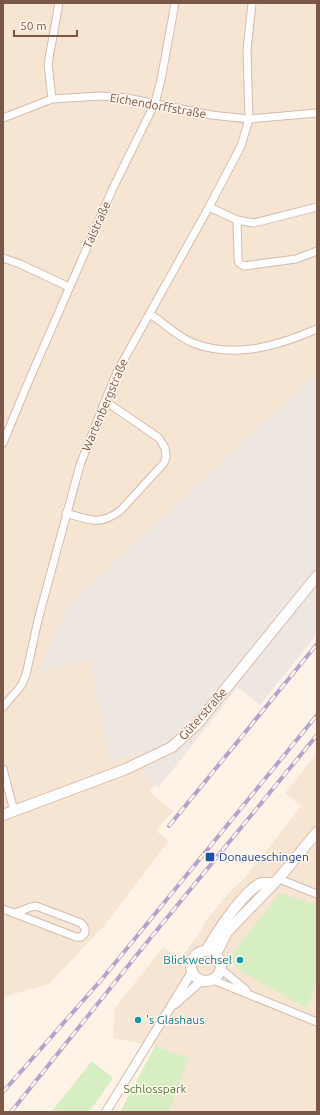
<svg xmlns="http://www.w3.org/2000/svg" width="320" height="1115" font-family="Ubuntu,sans-serif">
<style>
.residential{fill:#f7e5d4}
.industrial{fill:#eee6e0}
.green{fill:#d7eec3}
.lines{fill:none;stroke-linecap:round;stroke-linejoin:round}
.minor-casing{stroke:#d4bcad;stroke-width:9}
.tertiary-casing{stroke:#d4bcad;stroke-width:10}
.secondary-casing{stroke:#d8bcaa;stroke-width:12}
.minor{stroke:#fff;stroke-width:7}
.tertiary{stroke:#fff;stroke-width:8}
.secondary{stroke:#fff;stroke-width:10}
.rail-casing{stroke:#b5a2ca;stroke-width:4}
.rail{stroke:#fff7ee;stroke-width:2.5;stroke-dasharray:8;stroke-linecap:butt}
.transit-dot{fill:#1a4fb4;stroke:#fff7ee;stroke-width:1.5}
.culture-dot{fill:#0f9aa8;stroke:#fff7ee;stroke-width:1.5}
.labels{text-anchor:middle;stroke-width:3;stroke-linejoin:round;paint-order:stroke}
.street-label{font-size:12px;fill:#7b5748;stroke:#fff7ee}
.transit-label{font-size:12px;fill:#164399;stroke:#fff7ee;text-anchor:start}
.culture-label{font-size:12px;fill:#0d838f;stroke:#fff7ee;text-anchor:end}
.park-label{font-size:12px;fill:#527b3c;stroke:#fff7ee}
</style>
<rect width="100%" height="100%" fill="#fef3e6"/>
<g class="residential">
<path d="M 3,3 L 317,3 L 317,373 L 69,605 L 39,672 L 90,659 L 110,763 L 132,754 L 146,772 L 154,785 L 150,792 L 173,811 L 156,831 L 169,841 L 103,927 L 49,984 L 3,997 Z"/>
<path d="M 317,753 L 317,1112 L 169,1112 L 189,1058 L 155,1046 L 113,1038 L 115,1008 L 163,947 L 180,958 L 203,929 L 204,923 L 233,888 L 242,881 L 255,865 L 301,806 L 285,793 Z"/>
</g>
<path class="industrial" d="M 317,373 L 317,634 L 260,705 L 238,687 L 159,787 L 154,785 L 132,754 L 110,763 L 90,659 L 38,672 L 69,605 Z"/>
<g class="green">
<path d="M 280,893 L 317,905 L 317,980 L 307,1008 L 242,972 C 235,966 232,962 233,953 Z"/>
<path d="M 155,1046 L 189,1058 L 169,1112 L 120,1112 Z"/>
<path d="M 92,1061 L 113,1078 L 89,1112 L 51,1112 Z"/>
</g>
<g class="lines">
<defs>
<g id="minor">
<path d="M 52,99 L 48,64 L 59,3"/>
<path d="M 3,118 L 52,99 L 100,96 L 127,98 L 211,115 L 249,119 L 317,113"/>
<path d="M 209,207 L 237,220 L 254,223 L 317,207"/>
<path d="M 237,220 L 238,258 L 239,263 L 244,266 L 296,259 L 317,251"/>
<path d="M 3,258 L 20,264 L 69,287"/>
<path d="M 150,314 C 164,323 178,337 193,343 C 235,359 278,346 317,329"/>
<path d="M 3,443 L 27,385 L 113,188 L 155,103 L 161,80 L 175,3"/>
<path d="M 66,513 C 89,520 99,526 120,511 L 164,463 L 166,457 L 165,448 L 159,438 L 105,401"/>
<path d="M 3,707 L 21,686 L 26,675 L 38,620 L 80,465 L 105,401 L 117,372 L 209,207 L 241,146 L 249,119 L 247,50 L 252,3"/>
<path d="M 3,769 L 14,811"/>
<path d="M 280,877 L 284,881 L 317,894"/>
<path d="M 3,909 L 76,937 L 81,937 L 85,933 L 85,928 L 81,923 L 36,906 L 31,907 L 15,913"/>
<path d="M 222,970 L 246,990"/>
<path d="M 213,980 L 317,1022"/>
</g>
<g id="tertiary">
<path d="M 175,1004 L 201,981"/>
<path d="M 106,1112 L 192,972"/>
</g>
<g id="secondary">
<path d="M 3,815 L 126,769 L 172,747 L 197,724 L 317,576"/>
<circle cx="206" cy="966" r="15"/>
<path d="M 206,951 C 217,932 240,896 259,884 C 263,882 269,883 274,883"/>
<path d="M 216,954 L 227,932 L 280,877 L 317,832"/>
</g>
</defs>
<use href="#minor" class="minor-casing"/>
<use href="#tertiary" class="tertiary-casing"/>
<use href="#secondary" class="secondary-casing"/>
<use href="#minor" class="minor"/>
<use href="#tertiary" class="tertiary"/>
<use href="#secondary" class="secondary"/>
<defs>
<g id="rail">
<path d="M 169,826 L 317,644"/>
<path d="M 3,1092 L 102,979 L 317,715"/>
<path d="M 11,1112 L 148,941 L 317,735"/>
</g>
</defs>
<use href="#rail" class="rail-casing"/>
<use href="#rail" class="rail"/>
</g>
<rect class="transit-dot" x="205" y="852" width="10" height="10" rx="2"/>
<g class="culture-dot">
<circle cx="240" cy="960" r="4"/>
<circle cx="138" cy="1020" r="4"/>
</g>
<g class="labels">
<g class="street-label">
<text transform="translate(158 106) rotate(10)" y="4">Eichendorffstraße</text>
<text transform="translate(97 225) rotate(-66)" y="4">Talstraße</text>
<text transform="translate(105 405) rotate(-67)" y="4">Wartenbergstraße</text>
<text transform="translate(203 714) rotate(-48)" y="4">Güterstraße</text>
</g>
<g class="transit-label">
<text x="219" y="861">Donaueschingen</text>
</g>
<g class="culture-label">
<text x="232" y="964">Blickwechsel</text>
<text x="146" y="1024" text-anchor="start">'s Glashaus</text>
</g>
<g class="park-label">
<text x="155" y="1093">Schlosspark</text>
</g>
</g>
<rect width="320" height="1115" fill="none" stroke="#7b5748" stroke-width="8"/>
<path d="M14 30v6h63v-6" fill="none" stroke="#7b5748" stroke-width="2"/>
<text x="20" y="30" font-size="12" fill="#7b5748" stroke="#fff7ee" stroke-width="3" paint-order="stroke">50 m</text>
</svg>
